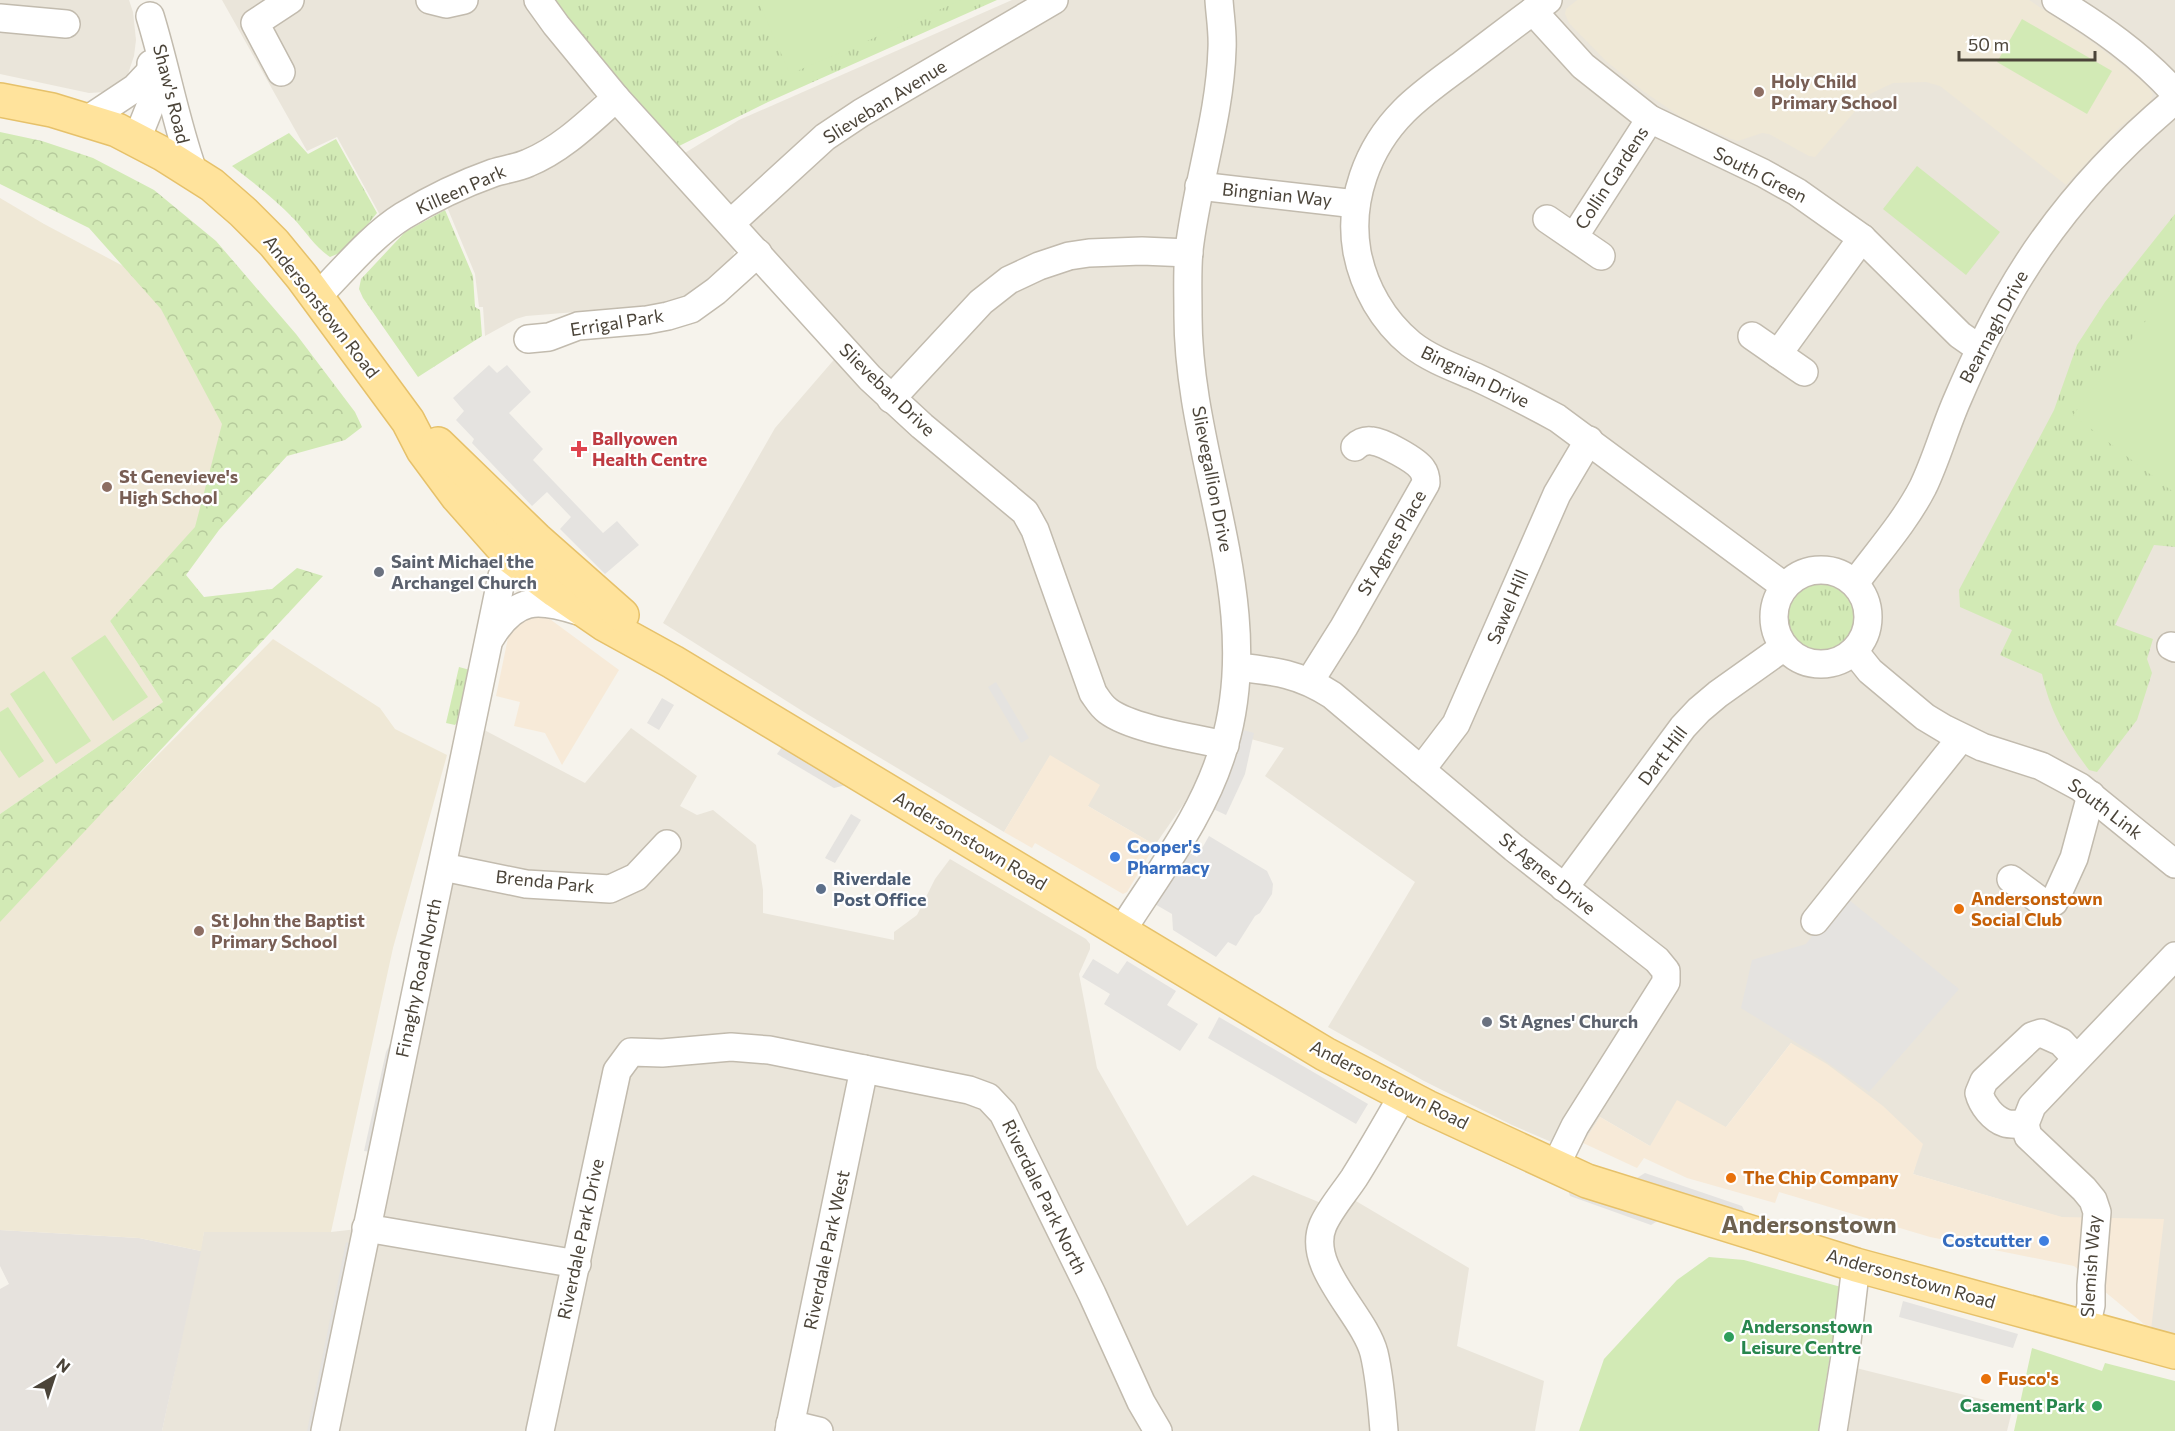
<svg xmlns="http://www.w3.org/2000/svg" width="2175" height="1431" font-family="Commissioner,sans-serif">
<style>
.residential{fill:#eae5da}
.commercial{fill:#f7ead8}
.industrial{fill:#e6e2dd}
.education{fill:#efe8d6}
.grass{fill:url(#grass-tufts)}
.forest{fill:url(#forest-crowns)}
.pitch{fill:#d2eab5}
.parking{fill:#e5e3e0}
.lines{fill:none;stroke-linecap:round;stroke-linejoin:round}
.minor-casing{stroke:#c2bbae;stroke-width:30}
.major-casing{stroke:#e6c16a;stroke-width:36}
.minor{stroke:#fff;stroke-width:27}
.major{stroke:#ffe39c;stroke-width:33}
.education-dot{fill:#8d6e63;stroke:#fff;stroke-width:2}
.health-dot{fill:#e0444e;stroke:#fff;stroke-width:2}
.worship-dot{fill:#6b7280;stroke:#fff;stroke-width:2}
.shop-dot{fill:#3f7fe0;stroke:#fff;stroke-width:2}
.service-dot{fill:#5c6f8a;stroke:#fff;stroke-width:2}
.food-dot{fill:#e8710a;stroke:#fff;stroke-width:2}
.leisure-dot{fill:#2e9e5b;stroke:#fff;stroke-width:2}
.labels{text-anchor:middle;stroke-width:4.5;stroke-linejoin:round;paint-order:stroke}
.education-label{font-size:18px;font-weight:bold;fill:#785e54;stroke:#fff;text-anchor:start}
.street-label{font-size:18px;fill:#4b4439;stroke:#fff}
.health-label{font-size:18px;font-weight:bold;fill:#be3a42;stroke:#fff;text-anchor:start}
.worship-label{font-size:18px;font-weight:bold;fill:#5b616d;stroke:#fff;text-anchor:start}
.shop-label{font-size:18px;font-weight:bold;fill:#366cbe;stroke:#fff;text-anchor:start}
.service-label{font-size:18px;font-weight:bold;fill:#4e5e75;stroke:#fff;text-anchor:start}
.food-label{font-size:18px;font-weight:bold;fill:#c56008;stroke:#fff;text-anchor:start}
.leisure-label{font-size:18px;font-weight:bold;fill:#27864d;stroke:#fff;text-anchor:start}
.district-label{font-size:24px;font-weight:bold;fill:#6e6250;stroke:#fff}
</style>
<defs>
<pattern id="grass-tufts" width="24" height="20" patternUnits="userSpaceOnUse" patternTransform="scale(1.5)"><rect width="24" height="20" fill="#d2eab5"/><path d="M3 7l-1-3M5 7V3M7 7l1-3M15 17l-1-3M17 17v-4M19 17l1-3" fill="none" stroke="#b6ca9c"/></pattern>
<pattern id="forest-crowns" width="20" height="18" patternUnits="userSpaceOnUse" patternTransform="scale(1.5)"><rect width="20" height="18" fill="#d2eab5"/><path d="M2 6a3 3 0 1 1 6 0M12 15a3 3 0 1 1 6 0" fill="none" stroke="#b6ca9c"/></pattern>
</defs>
<rect width="100%" height="100%" fill="#f6f3ec"/>
<g class="residential">
<path d="M 0,0 L 129,0 L 133,12 L 136,40 L 134,56 L 128,74 L 117,86 L 105,92 L 89,93 L 0,74 Z"/>
<path d="M 222,0 L 525,0 L 595,94 L 594,99 L 556,132 L 533,146 L 447,180 L 380,215 L 337,137 L 307,151 Z"/>
<path d="M 1012,0 L 2175,0 L 2175,1337 L 2151,1330 L 2064,1218 L 1913,1174 L 1916,1163 L 1791,1043 L 1726,1127 L 1650,1146 L 1600,1117 L 1577,1153 L 1512,1125 L 1424,1081 L 1328,1027 L 1415,882 L 1265,776 L 1284,748 L 1214,729 L 1206,765 L 1185,802 L 1155,845 L 1088,806 L 1050,756 L 1004,832 L 807,714 L 663,623 L 775,428 L 838,355 L 737,245 L 732,258 L 690,294 L 677,301 L 663,305 L 526,316 L 516,319 L 485,336 L 483,307 L 479,307 L 475,274 L 447,207 L 609,121 L 617,119 L 624,121 L 665,165 L 739,120 Z"/>
<path d="M 467,721 L 585,783 L 631,728 L 697,776 L 680,806 L 697,815 L 713,810 L 756,845 L 763,890 L 763,913 L 894,940 L 894,932 L 917,915 L 935,879 L 950,859 L 1086,939 L 1090,944 L 1090,949 L 1079,974 L 1097,1068 L 1187,1226 L 1253,1175 L 1321,1203 L 1339,1191 L 1469,1268 L 1457,1346 L 1544,1381 L 1535,1431 L 162,1431 L 204,1232 L 331,1232 L 366,1228 Z"/>
<path d="M 1852,1367 L 2013,1407 L 2007,1431 L 1843,1431 Z"/>
</g>
<g class="commercial">
<path d="M 543,614 L 619,670 L 562,765 L 545,733 L 514,726 L 520,702 L 496,696 L 509,633 L 522,617 Z"/>
<path d="M 1050,755 L 1100,785 L 1088,806 L 1155,845 L 1127,892 L 1123,894 L 1035,843 L 1032,848 L 1004,832 Z"/>
<path d="M 1791,1043 L 1827,1064 L 1883,1106 L 1923,1144 L 1913,1174 L 2062,1217 L 2164,1219 L 2151,1330 L 2074,1266 L 1930,1237 L 1779,1192 L 1775,1203 L 1687,1178 L 1644,1158 L 1637,1168 L 1583,1143 L 1600,1117 L 1650,1146 L 1677,1100 L 1726,1127 Z"/>
</g>
<path class="industrial" d="M 0,1230 L 139,1238 L 201,1251 L 162,1431 L 0,1431 L 0,1289 L 9,1284 L 0,1266 Z"/>
<g class="education">
<path d="M 1577,0 L 2029,0 L 2095,44 L 2146,84 L 2153,94 L 2150,103 L 2120,127 L 2066,185 L 1949,93 L 1940,86 L 1926,82 L 1893,83 L 1870,94 L 1815,157 L 1809,156 L 1769,134 L 1762,133 L 1738,141 L 1731,139 L 1681,117 L 1643,91 L 1606,61 L 1569,23 L 1565,14 L 1566,9 Z"/>
<path d="M 0,198 L 44,224 L 140,275 L 208,366 L 233,436 L 195,537 L 110,621 L 163,702 L 0,814 Z"/>
<path d="M 273,639 L 380,708 L 395,729 L 447,755 L 393,948 L 331,1232 L 204,1232 L 201,1251 L 139,1238 L 0,1230 L 0,914 Z"/>
</g>
<g class="grass">
<path d="M 548,0 L 997,0 L 768,102 L 675,148 Z"/>
<path d="M 289,133 L 308,154 L 336,139 L 377,213 L 347,250 L 330,257 C 315,247 306,232 294,219 C 275,199 254,183 232,166 Z"/>
<path d="M 445,210 L 473,276 L 475,307 L 480,310 L 482,336 L 418,377 L 363,298 L 359,289 L 361,279 L 405,232 Z"/>
<path d="M 2175,214 L 2175,547 L 2154,545 L 2115,625 L 2153,639 L 2147,659 L 2152,673 L 2137,720 L 2097,772 L 2089,770 C 2067,741 2049,710 2042,674 L 2000,655 L 2012,630 L 1960,607 L 1959,590 L 2054,410 L 2077,345 L 2105,302 Z"/>
<circle cx="1821" cy="616" r="40"/>
<path d="M 459,667 L 470,670 L 459,720 L 455,725 L 446,723 Z"/>
</g>
<path class="forest" d="M 0,132 L 42,141 L 93,158 L 154,190 L 216,241 L 296,334 L 355,412 L 362,427 L 345,440 L 287,456 L 219,530 L 186,575 L 204,597 L 272,589 L 297,568 L 323,576 L 0,922 L 0,814 L 163,702 L 110,621 L 195,527 L 222,424 L 161,309 L 89,228 L 0,184 Z"/>
<g class="pitch">
<path d="M 758,0 L 962,0 L 790,74 Z"/>
<path d="M 2022,19 L 2112,71 L 2087,114 L 1997,62 Z"/>
<path d="M 1917,166 L 2000,232 L 1966,275 L 1883,209 Z"/>
<path d="M 2175,283 L 2175,487 L 2172,491 L 2073,415 Z"/>
<path d="M 105,635 L 148,697 L 113,721 L 71,658 Z"/>
<path d="M 44,671 L 91,741 L 56,764 L 10,694 Z"/>
<path d="M 8,707 L 44,761 L 19,778 L 0,750 L 0,712 Z"/>
<path d="M 1709,1257 L 1744,1260 L 1841,1287 L 1818,1431 L 1579,1431 L 1604,1359 L 1677,1280 Z"/>
<path d="M 2032,1348 L 2102,1371 L 2105,1363 L 2175,1381 L 2175,1431 L 2014,1431 Z"/>
</g>
<g class="parking">
<path d="M 489,365 L 497,373 L 507,365 L 531,392 L 509,413 L 543,449 L 533,460 L 603,533 L 617,521 L 639,545 L 605,574 L 560,529 L 571,517 L 547,492 L 532,506 L 472,443 L 474,439 L 456,420 L 464,411 L 453,398 Z"/>
<path d="M 996,682 L 1029,738 L 1021,743 L 988,687 Z"/>
<path d="M 662,698 L 674,705 L 659,730 L 647,723 Z"/>
<path d="M 1239,729 L 1254,733 L 1245,774 L 1226,815 L 1209,807 Z"/>
<path d="M 782,747 L 846,785 L 834,788 L 777,754 Z"/>
<path d="M 851,814 L 861,820 L 835,863 L 825,858 Z"/>
<path d="M 1209,836 L 1267,871 L 1273,884 L 1272,894 L 1260,913 L 1255,916 L 1236,946 L 1228,942 L 1216,957 L 1173,930 L 1172,914 L 1153,903 L 1186,851 L 1197,857 Z"/>
<path d="M 1843,895 L 1959,989 L 1869,1092 L 1821,1058 L 1741,1008 L 1752,960 L 1806,944 Z"/>
<path d="M 1093,959 L 1118,974 L 1127,961 L 1176,991 L 1167,1005 L 1198,1024 L 1180,1051 L 1104,1004 L 1110,994 L 1082,977 Z"/>
<path d="M 1219,1017 L 1368,1104 L 1356,1124 L 1208,1038 Z"/>
<path d="M 398,1029 L 372,1152 L 364,1151 L 386,1052 Z"/>
<path d="M 1645,1173 L 1742,1206 L 1746,1214 L 1637,1178 Z"/>
<path d="M 1568,1190 L 1659,1220 L 1651,1225 L 1570,1196 Z"/>
<path d="M 346,1242 L 353,1245 L 315,1431 L 307,1431 Z"/>
<path d="M 1903,1301 L 2018,1334 L 2013,1348 L 1899,1317 Z"/>
</g>
<g class="lines">
<defs>
<g id="minor">
<path d="M 430,0 L 446,4 L 464,0"/>
<path d="M 538,0 L 556,25 L 616,98 L 870,378 L 922,426 L 1025,512 L 1035,530 L 1093,693 C 1098,700 1101,706 1108,711 C 1132,729 1194,738 1225,745"/>
<path d="M 1548,0 C 1520,20 1492,42 1464,63 C 1444,78 1422,93 1404,111 C 1367,148 1348,201 1357,252 C 1364,288 1383,321 1411,344 C 1430,359 1455,368 1476,377 C 1504,390 1531,404 1557,418 L 1784,586"/>
<path d="M 2056,0 C 2099,26 2141,55 2175,93"/>
<path d="M 1533,11 L 1583,66 L 1650,119 L 1763,173 L 1797,192 L 1862,238 L 1960,335 L 1980,349"/>
<path d="M 150,16 C 166,68 175,120 193,171"/>
<path d="M 0,18 L 66,24"/>
<path d="M 281,72 L 255,23 L 290,0"/>
<path d="M 87,120 L 135,88 L 151,71"/>
<path d="M 137,139 L 151,104 L 153,95 L 151,64"/>
<path d="M 1199,186 L 1356,204"/>
<path d="M 1547,219 L 1601,256"/>
<path d="M 731,223 L 825,137 L 861,113 L 1054,0"/>
<path d="M 1574,237 L 1650,119"/>
<path d="M 316,298 C 343,271 371,236 403,216 C 431,199 462,184 493,173 C 505,169 517,168 528,163 C 562,149 589,122 616,98"/>
<path d="M 1752,336 L 1804,372"/>
<path d="M 528,339 L 549,337 L 578,326 L 647,320 L 668,316 L 691,309 L 716,291 L 758,253"/>
<path d="M 1778,354 L 1862,238"/>
<path d="M 891,399 L 981,302 L 1009,280 L 1039,266 L 1069,256 L 1089,253 L 1142,251 L 1189,253"/>
<circle cx="1821" cy="617" r="47"/>
<path d="M 1855,583 C 1878,552 1905,522 1923,487 C 1937,458 1945,427 1958,398 C 1973,363 1989,329 2008,296 C 2051,220 2108,156 2175,100"/>
<path d="M 491,637 C 516,597 537,598 578,611"/>
<path d="M 2171,646 L 2175,648"/>
<path d="M 1854,651 L 1870,671 L 1925,717 L 1945,729 L 1982,747 L 2041,766 L 2080,787 L 2175,864"/>
<path d="M 1237,667 C 1275,671 1300,674 1332,695 L 1514,848 L 1657,960 L 1666,971 L 1666,982 L 1575,1126 L 1555,1167"/>
<path d="M 1310,681 L 1344,627 L 1426,483 C 1426,477 1425,473 1422,469 C 1416,460 1383,442 1372,441 C 1365,440 1360,442 1355,447"/>
<path d="M 1421,770 L 1456,724 L 1557,494 L 1589,440"/>
<path d="M 443,867 L 526,884 L 610,889 L 636,877 L 667,844"/>
<path d="M 2011,879 L 2046,905 L 2054,902 L 2074,858 L 2091,795"/>
<path d="M 1564,888 L 1683,727 L 1699,710 L 1718,694 L 1784,647"/>
<path d="M 1815,921 L 1961,738"/>
<path d="M 1121,932 C 1158,873 1205,814 1224,746 C 1267,601 1187,458 1188,313 C 1188,292 1187,270 1189,250 C 1197,182 1220,117 1222,49 C 1223,33 1220,16 1219,0"/>
<path d="M 2025,1124 C 2019,1124 2010,1125 2005,1123 C 1993,1119 1982,1105 1979,1093 L 1984,1081 L 2032,1036 L 2041,1033 L 2061,1042 L 2076,1058"/>
<path d="M 366,1228 L 577,1264"/>
<path d="M 2086,1327 L 2091,1305 L 2091,1285 L 2097,1212 L 2093,1200 L 2084,1189 L 2028,1136 L 2025,1124 L 2032,1106 L 2175,956"/>
<path d="M 790,1424 L 819,1431"/>
<path d="M 325,1431 L 502,576 L 511,557 L 524,541"/>
<path d="M 540,1431 L 617,1071 L 631,1052 L 662,1053 L 731,1047 L 769,1050 L 969,1090 L 988,1097 L 1003,1113 L 1092,1294 L 1141,1402 L 1158,1431"/>
<path d="M 789,1431 L 864,1069"/>
<path d="M 1384,1431 C 1382,1406 1380,1378 1374,1353 C 1364,1314 1305,1267 1323,1225 C 1330,1209 1344,1193 1354,1178 C 1371,1151 1387,1123 1403,1095"/>
<path d="M 1833,1431 L 1846,1350 L 1856,1265"/>
</g>
<g id="major">
<path d="M 0,100 L 52,110 L 117,130 L 163,154 L 212,185 L 243,212 L 274,243 L 302,277 L 408,421 L 423,450 L 457,496 L 511,557 L 556,591 L 604,624 L 673,662 L 1325,1054 L 1427,1107 L 1587,1181 L 1856,1265 L 2175,1352"/>
<path d="M 438,444 L 536,539 L 622,615"/>
</g>
</defs>
<use href="#minor" class="minor-casing"/>
<use href="#major" class="major-casing"/>
<use href="#minor" class="minor"/>
<use href="#major" class="major"/>
</g>
<g class="education-dot">
<circle cx="1759" cy="92" r="6"/>
<circle cx="107" cy="487" r="6"/>
<circle cx="199" cy="931" r="6"/>
</g>
<path class="health-dot" d="M576 440h6v6h6v6h-6v6h-6v-6h-6v-6h6z"/>
<g class="worship-dot">
<circle cx="379" cy="572" r="6"/>
<circle cx="1487" cy="1022" r="6"/>
</g>
<g class="shop-dot">
<circle cx="1115" cy="857" r="6"/>
<circle cx="2044" cy="1241" r="6"/>
</g>
<circle class="service-dot" cx="821" cy="889" r="6"/>
<g class="food-dot">
<circle cx="1959" cy="909" r="6"/>
<circle cx="1731" cy="1178" r="6"/>
<circle cx="1986" cy="1379" r="6"/>
</g>
<g class="leisure-dot">
<circle cx="1729" cy="1337" r="6"/>
<circle cx="2097" cy="1406" r="6"/>
</g>
<g class="labels">
<g class="education-label">
<text x="1771" y="88">Holy Child<tspan x="1771" dy="21">Primary School</tspan></text>
<text x="119" y="483">St Genevieve's<tspan x="119" dy="21">High School</tspan></text>
<text x="211" y="927">St John the Baptist<tspan x="211" dy="21">Primary School</tspan></text>
</g>
<g class="street-label">
<text transform="translate(171 94) rotate(76)" y="6">Shaw's Road</text>
<text transform="translate(885 102) rotate(-32)" y="6">Slieveban Avenue</text>
<text transform="translate(1760 175) rotate(27)" y="6">South Green</text>
<text transform="translate(1612 178) rotate(-57)" y="6">Collin Gardens</text>
<text transform="translate(461 190) rotate(-24)" y="6">Killeen Park</text>
<text transform="translate(1277 195) rotate(6)" y="6">Bingnian Way</text>
<text transform="translate(321 307) rotate(52)" y="6">Andersonstown Road</text>
<text transform="translate(617 323) rotate(-9)" y="6">Errigal Park</text>
<text transform="translate(1994 327) rotate(-62)" y="6">Bearnagh Drive</text>
<text transform="translate(1475 377) rotate(26)" y="6">Bingnian Drive</text>
<text transform="translate(887 390) rotate(44)" y="6">Slieveban Drive</text>
<text transform="translate(1212 479) rotate(79)" y="6">Slievegallion Drive</text>
<text transform="translate(1392 543) rotate(-60)" y="6">St Agnes Place</text>
<text transform="translate(1508 607) rotate(-67)" y="6">Sawel Hill</text>
<text transform="translate(1663 756) rotate(-53)" y="6">Dart Hill</text>
<text transform="translate(2105 809) rotate(37)" y="6">South Link</text>
<text transform="translate(970 841) rotate(31)" y="6">Andersonstown Road</text>
<text transform="translate(1547 874) rotate(39)" y="6">St Agnes Drive</text>
<text transform="translate(545 882) rotate(6)" y="6">Brenda Park</text>
<text transform="translate(419 978) rotate(-78)" y="6">Finaghy Road North</text>
<text transform="translate(1389 1085) rotate(27)" y="6">Andersonstown Road</text>
<text transform="translate(1044 1197) rotate(64)" y="6">Riverdale Park North</text>
<text transform="translate(581 1239) rotate(-78)" y="6">Riverdale Park Drive</text>
<text transform="translate(827 1250) rotate(-78)" y="6">Riverdale Park West</text>
<text transform="translate(2091 1266) rotate(-86)" y="6">Slemish Way</text>
<text transform="translate(1911 1279) rotate(16)" y="6">Andersonstown Road</text>
</g>
<g class="health-label">
<text x="592" y="445">Ballyowen<tspan x="592" dy="21">Health Centre</tspan></text>
</g>
<g class="worship-label">
<text x="391" y="568">Saint Michael the<tspan x="391" dy="21">Archangel Church</tspan></text>
<text x="1499" y="1028">St Agnes' Church</text>
</g>
<g class="shop-label">
<text x="1127" y="853">Cooper's<tspan x="1127" dy="21">Pharmacy</tspan></text>
<text x="2032" y="1247" text-anchor="end">Costcutter</text>
</g>
<g class="service-label">
<text x="833" y="885">Riverdale<tspan x="833" dy="21">Post Office</tspan></text>
</g>
<g class="food-label">
<text x="1971" y="905">Andersonstown<tspan x="1971" dy="21">Social Club</tspan></text>
<text x="1743" y="1184">The Chip Company</text>
<text x="1998" y="1385">Fusco's</text>
</g>
<g class="leisure-label">
<text x="1741" y="1333">Andersonstown<tspan x="1741" dy="21">Leisure Centre</tspan></text>
<text x="2085" y="1412" text-anchor="end">Casement Park</text>
</g>
<g class="district-label">
<text x="1809" y="1233">Andersonstown</text>
</g>
</g>
<g transform="translate(54 1377) rotate(39)" stroke="#ffffff" stroke-width="4.5" paint-order="stroke">
<path d="M0-4.5L10 22L0 15L-10 22Z" fill="#4b4439"/>
<text y="-9" font-size="16" font-weight="bold" text-anchor="middle" fill="#4b4439">N</text>
</g>
<path d="M1959 51v9h136v-9" fill="none" stroke="#4b4439" stroke-width="3"/>
<text x="1968" y="51" font-size="18" fill="#4b4439" stroke="#ffffff" stroke-width="4.5" paint-order="stroke">50 m</text>
</svg>
